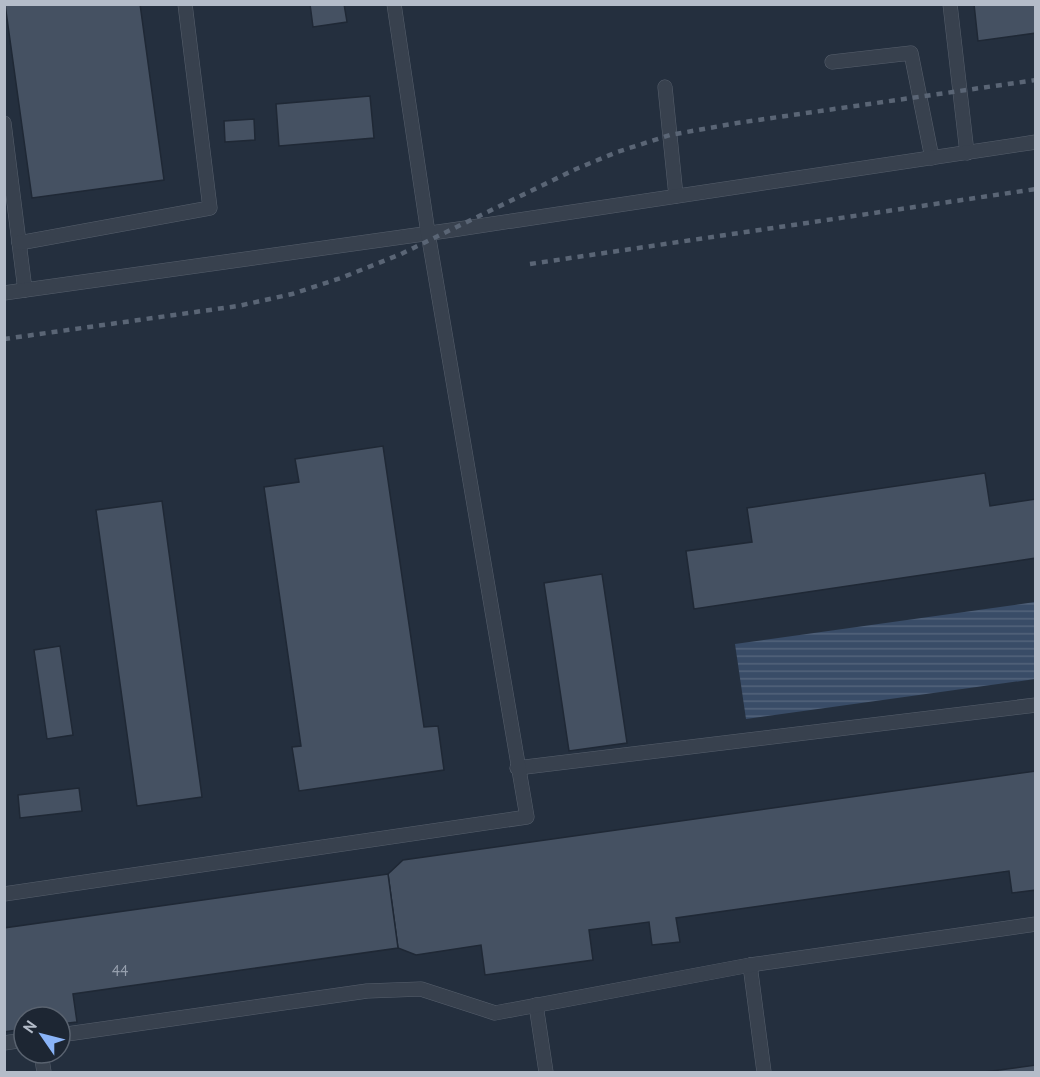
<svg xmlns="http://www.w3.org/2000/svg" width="1040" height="1077" font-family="'PT Sans',sans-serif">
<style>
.water{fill:url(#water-rules)}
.building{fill:#455162;stroke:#1f2835;stroke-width:1.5}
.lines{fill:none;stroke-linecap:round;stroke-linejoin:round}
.service-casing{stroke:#565f6c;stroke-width:15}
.service{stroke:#38414e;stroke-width:14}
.rail{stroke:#5a6575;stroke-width:4.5;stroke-dasharray:6 6;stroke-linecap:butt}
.labels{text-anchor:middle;stroke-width:6;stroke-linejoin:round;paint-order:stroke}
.number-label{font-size:15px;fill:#98a1af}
</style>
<defs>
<pattern id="water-rules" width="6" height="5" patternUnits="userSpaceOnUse" patternTransform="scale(1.5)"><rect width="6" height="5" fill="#394c67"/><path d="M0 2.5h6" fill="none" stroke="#53647b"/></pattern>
</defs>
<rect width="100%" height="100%" fill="#242f3e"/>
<path class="water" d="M 1035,602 L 1035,679 L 746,719 L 735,644 Z"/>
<g class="building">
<path d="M 5,4 L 140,4 L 164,180 L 32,198 Z"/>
<path d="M 310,4 L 344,4 L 347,22 L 313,27 Z"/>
<path d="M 974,4 L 1036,4 L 1036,33 L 978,41 Z"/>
<path d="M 370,96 L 374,138 L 279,146 L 276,104 Z"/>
<path d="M 254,119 L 255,140 L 225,142 L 224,121 Z"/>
<path d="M 383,446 L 424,727 L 438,726 L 444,770 L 299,791 L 292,747 L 301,746 L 264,487 L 299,482 L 295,459 Z"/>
<path d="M 985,473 L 990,506 L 1036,499 L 1036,558 L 694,609 L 686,551 L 752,542 L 747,508 Z"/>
<path d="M 162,501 L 202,797 L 137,806 L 96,510 Z"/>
<path d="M 602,574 L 627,743 L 569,751 L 544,583 Z"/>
<path d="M 60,646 L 73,735 L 47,739 L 34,650 Z"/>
<path d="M 1036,771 L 1036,890 L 1012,893 L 1009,871 L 676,918 L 680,942 L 652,945 L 649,922 L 589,930 L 593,960 L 485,975 L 481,945 L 416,955 L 398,948 L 388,874 L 403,860 Z"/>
<path d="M 79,788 L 82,811 L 20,818 L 18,795 Z"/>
<path d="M 388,874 L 398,948 L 73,994 L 77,1022 L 60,1024 L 60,1017 L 24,1017 L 24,1029 L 4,1032 L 4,928 Z"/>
<path d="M 1036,1065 L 1036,1072 L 985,1072 Z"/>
</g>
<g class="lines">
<defs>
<g id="service">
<path d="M 950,4 L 967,153"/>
<path d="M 832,62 L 911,53 L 932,158"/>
<path d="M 665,87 L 676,196"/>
<path d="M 4,123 L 25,290"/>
<path d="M 19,243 L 210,208 L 185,4"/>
<path d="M 4,293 L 452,230 L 1036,142"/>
<path d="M 517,768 L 1036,705"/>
<path d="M 4,894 L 527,817 L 428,233 L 394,4"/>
<path d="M 750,965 L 764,1072"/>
<path d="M 536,1005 L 546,1072"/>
<path d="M 60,1035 L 367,991 L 421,989 L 495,1013 L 750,965 L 1036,924"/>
<path d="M 4,1043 L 24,1040"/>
<path d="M 41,1053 L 44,1072"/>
</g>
</defs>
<use href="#service" class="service-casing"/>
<use href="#service" class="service"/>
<g class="rail">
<path d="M 530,264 L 1036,189"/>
<path d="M 4,339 L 238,306 L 292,294 L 341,278 L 401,254 L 576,169 L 617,152 L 670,135 L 737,123 L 1036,80"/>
</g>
</g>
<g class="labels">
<g class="number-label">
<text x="120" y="976">44</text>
</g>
</g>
<rect width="1040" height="1077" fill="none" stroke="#b4bcc9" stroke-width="12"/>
<g transform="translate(42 1035) rotate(305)"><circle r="28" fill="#1d2633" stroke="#59626f" stroke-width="1.5"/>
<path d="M0-4.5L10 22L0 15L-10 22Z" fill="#8ab4f8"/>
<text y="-9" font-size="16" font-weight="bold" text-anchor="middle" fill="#b4bcc9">N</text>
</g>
</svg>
